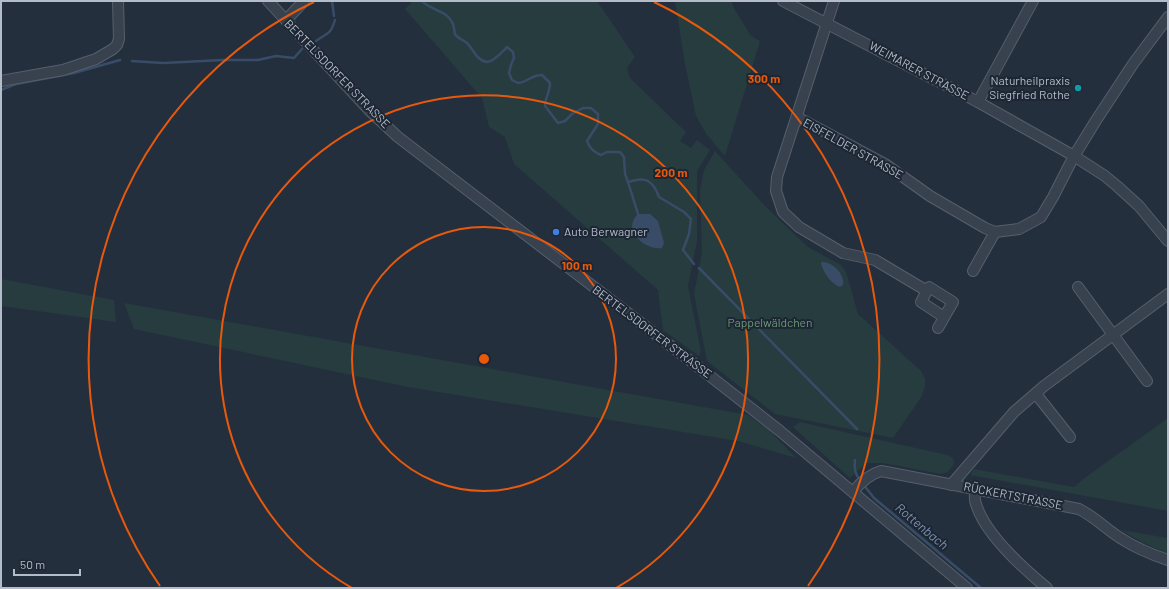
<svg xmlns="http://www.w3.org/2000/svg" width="1169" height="589" font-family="Barlow,sans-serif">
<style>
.green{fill:#263c3f}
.water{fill:#394c67}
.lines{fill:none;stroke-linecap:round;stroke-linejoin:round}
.stream{stroke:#394c67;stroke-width:2.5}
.street-casing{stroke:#565f6c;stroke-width:12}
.street{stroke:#38414e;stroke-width:10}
.ring{fill:none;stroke:#e8590c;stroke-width:2}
.culture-dot{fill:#0f9aa8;stroke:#1d2633;stroke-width:1.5}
.shop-dot{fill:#3f7fe0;stroke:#1d2633;stroke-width:1.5}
.labels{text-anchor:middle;stroke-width:4;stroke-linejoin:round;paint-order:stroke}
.street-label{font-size:12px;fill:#b4bcc9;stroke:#1d2633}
.poi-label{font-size:12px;fill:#b4bcc9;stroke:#1d2633;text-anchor:end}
.park-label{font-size:12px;fill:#6b9a76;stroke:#1d2633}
.water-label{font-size:13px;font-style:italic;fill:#7c92b1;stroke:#1d2633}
.centre{fill:#e8590c;stroke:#1d2633;stroke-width:2}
.ring-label{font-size:12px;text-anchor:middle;font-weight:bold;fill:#e8590c;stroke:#1d2633;stroke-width:4;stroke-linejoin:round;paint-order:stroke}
</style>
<rect width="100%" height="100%" fill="#242f3e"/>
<g class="green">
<path d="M 413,1 L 597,1 L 635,57 L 627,68 L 630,78 L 686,132 L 680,141 L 691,148 L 697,140 L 710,150 L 697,171 L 697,241 L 688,286 L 701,352 L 699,356 L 663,330 L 658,290 L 514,164 L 505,137 L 489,127 L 482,98 L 405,9 Z"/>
<path d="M 675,1 L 731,1 L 735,10 L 751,36 L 760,41 L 725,156 L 707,135 L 696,116 L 685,64 Z"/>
<path d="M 715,151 L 767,208 L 808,247 L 841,265 L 846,272 L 858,314 L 921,371 L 925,379 L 925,386 L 922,396 L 893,438 L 775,414 L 707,361 L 694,294 L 702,252 L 700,191 L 704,170 Z"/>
<path d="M 1,279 L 114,300 L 116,322 L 1,306 Z"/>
<path d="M 124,303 L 748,415 L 768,429 L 796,458 L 738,441 L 408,387 L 134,329 Z"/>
<path d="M 1168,418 L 1168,511 L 970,475 L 974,469 L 1074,487 L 1086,477 Z"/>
<path d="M 800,422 L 947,455 L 953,458 L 954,464 L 948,472 L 941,474 L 883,463 L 866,463 L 850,478 L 793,427 Z"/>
<path d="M 1121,530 L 1168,538 L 1168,554 L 1142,542 Z"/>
</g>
<g class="water">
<path d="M 638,214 L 650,214 L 658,221 L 664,243 L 662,248 C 645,251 621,229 638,214 Z"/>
<path d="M 821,262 C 832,261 845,274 843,285 L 840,287 C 831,284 822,271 821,262 Z"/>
</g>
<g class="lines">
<g class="stream">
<path d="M 332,1 L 334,16"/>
<path d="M 422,1 C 430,10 446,10 452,22 C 454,25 454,30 455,34 C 458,39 464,40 467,43 C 473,49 477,61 487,62 C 494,62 502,52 507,47 L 513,52 L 514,58 L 511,65 L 509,73 L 512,80 L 518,83 C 529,82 530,75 542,75 L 550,83 C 550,92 545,98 545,106 L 558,123 L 565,121 L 572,114 L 583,108 L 591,108 L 598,114 L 598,124 L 587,141 C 590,149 594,152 601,155 L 607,152 L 620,152 L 624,157 L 625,174 L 628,182 C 645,176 653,180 659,197 L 684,212 L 691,219 L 689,234 L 683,250 L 694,264"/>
<path d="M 316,41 C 328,32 330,36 335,20"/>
<path d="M 132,61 L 163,63 L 223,60 L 258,60 L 276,56 L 294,58 L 302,49"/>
<path d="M 1,90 L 16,84 L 74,73 L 120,60"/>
<path d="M 628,182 L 638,214"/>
<path d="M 699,268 L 857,429"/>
<path d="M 855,460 C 854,469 855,474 860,480"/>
<path d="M 863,484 L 874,498 L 981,588"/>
</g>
<defs>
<g id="street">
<path d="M 268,1 L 369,110 L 398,137 L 701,369 L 780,431 L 967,588"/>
<path d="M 783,1 L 978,102 L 1074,156 L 1105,176 L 1117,186 L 1139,206 L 1168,241"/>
<path d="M 834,1 L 777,177 L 776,191 L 783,212 L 799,227 L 843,253 L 875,260 L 927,291"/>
<path d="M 286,20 L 304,1"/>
<path d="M 1,81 L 63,70 L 96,59 L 113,49 L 117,45 L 119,39 L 118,1"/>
<path d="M 978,102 L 1033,1"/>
<path d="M 797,117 L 885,164 L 930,196 L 985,228 L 995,232 L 1019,229 L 1041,217 L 1053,197 L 1074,156 L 1095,122 L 1133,64 L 1168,17"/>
<path d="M 973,271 L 995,232"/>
<path d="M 1078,287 L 1147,381"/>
<path d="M 938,328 L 953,302 L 929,287 L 921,302 L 944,317"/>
<path d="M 1036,394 L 1070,437"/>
<path d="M 951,485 L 1014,412 L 1044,386 L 1168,294"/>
<path d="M 975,489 C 975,494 974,500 976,504 C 985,534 1024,569 1047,588"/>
<path d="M 853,492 C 860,483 870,474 881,471 L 1079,509 C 1095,517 1107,530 1122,539 C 1136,548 1153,555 1168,560"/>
</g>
</defs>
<use href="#street" class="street-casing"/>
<use href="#street" class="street"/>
</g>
<g class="ring">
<circle cx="484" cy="359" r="132"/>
<path d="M352 588A264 264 0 1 1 616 588"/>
<path d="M160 586A396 396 0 0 1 314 2M654 2A396 396 0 0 1 808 586"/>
</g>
<circle class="culture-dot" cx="1078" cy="88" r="4"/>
<circle class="shop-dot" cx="556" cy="232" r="4"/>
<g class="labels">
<g class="street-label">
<text transform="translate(919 71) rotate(28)" y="4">WEIMARER STRASSE</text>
<text transform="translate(337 74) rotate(46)" y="4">BERTELSDORFER STRASSE</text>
<text transform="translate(853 149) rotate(29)" y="4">EISFELDER STRASSE</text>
<text transform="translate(652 332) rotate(37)" y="4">BERTELSDORFER STRASSE</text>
<text transform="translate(1013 496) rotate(11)" y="4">RÜCKERTSTRASSE</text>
</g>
<g class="poi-label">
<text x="1070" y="85">Naturheilpraxis<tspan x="1070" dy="14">Siegfried Rothe</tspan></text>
<text x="564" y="236" text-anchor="start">Auto Berwagner</text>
</g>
<g class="park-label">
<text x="770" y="327">Pappelwäldchen</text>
</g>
<g class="water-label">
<text transform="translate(922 526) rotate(40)" y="5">Rottenbach</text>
</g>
</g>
<circle cx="484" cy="359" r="6" class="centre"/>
<g class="ring-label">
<text x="764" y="83">300 m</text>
<text x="671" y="177">200 m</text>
<text x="577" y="270">100 m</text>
</g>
<rect width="1169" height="589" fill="none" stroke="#b4bcc9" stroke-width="4"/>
<path d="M14 569v6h66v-6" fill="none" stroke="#b4bcc9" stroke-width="2"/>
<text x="20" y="569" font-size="12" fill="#b4bcc9" stroke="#1d2633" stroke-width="3" paint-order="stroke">50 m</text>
</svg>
